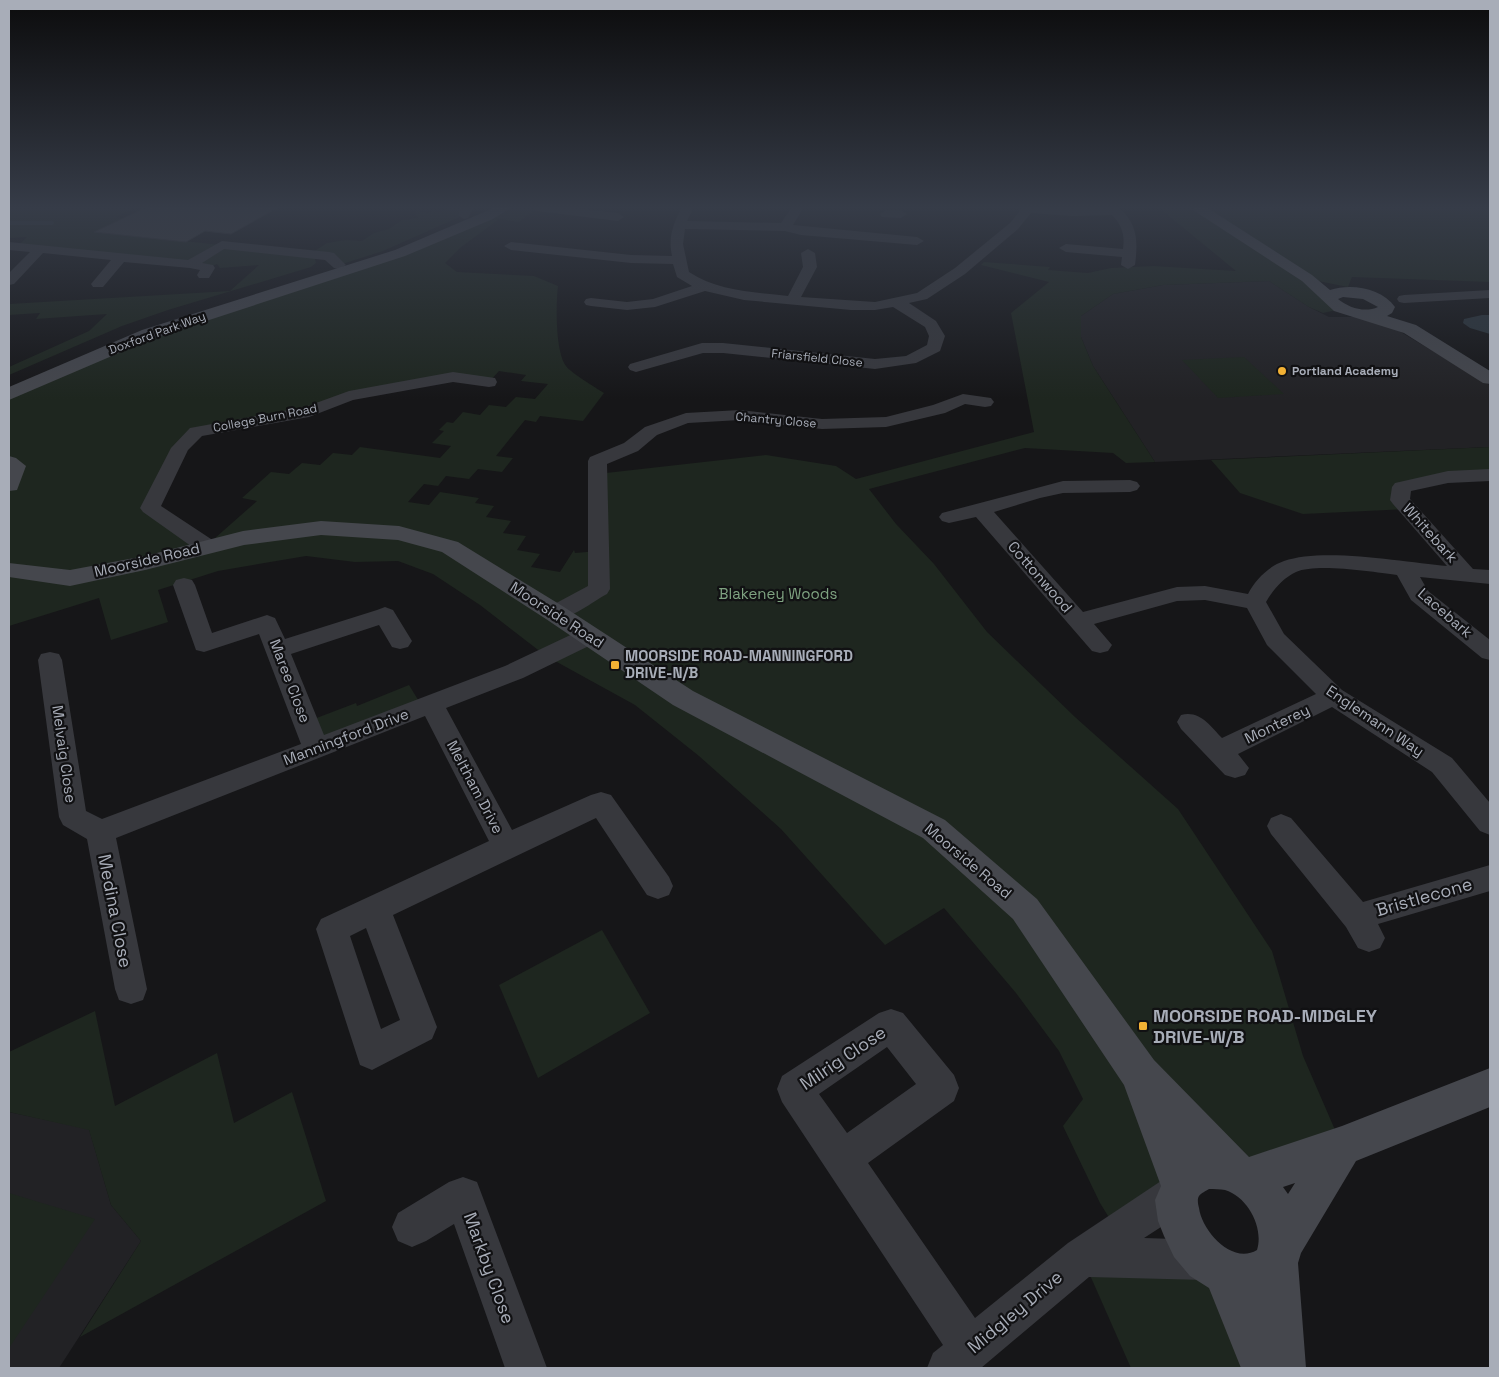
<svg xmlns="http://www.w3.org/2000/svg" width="1499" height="1377" font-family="'Space Grotesk',sans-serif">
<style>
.built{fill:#222225}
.green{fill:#1e261f;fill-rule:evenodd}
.water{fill:#2c353c}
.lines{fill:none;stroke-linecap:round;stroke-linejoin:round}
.stream{stroke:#2c353c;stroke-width:4}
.building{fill:#404145;stroke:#303034}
.street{fill:#37383d;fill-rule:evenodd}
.secondary{fill:#45474d;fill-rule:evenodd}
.poi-dot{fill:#f2b134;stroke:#111113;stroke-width:2}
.labels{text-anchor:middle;stroke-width:4.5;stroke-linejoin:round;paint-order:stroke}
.far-street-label{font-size:12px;fill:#a8adb8;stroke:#111113}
.far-poi-label{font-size:12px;font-weight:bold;fill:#a8adb8;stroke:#111113;text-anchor:start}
.street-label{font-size:15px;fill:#a8adb8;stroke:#111113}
.park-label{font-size:15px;fill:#7fa381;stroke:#111113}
.poi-label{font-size:15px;font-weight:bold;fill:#a8adb8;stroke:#111113;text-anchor:start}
.near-street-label{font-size:18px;fill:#a8adb8;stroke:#111113}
.near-poi-label{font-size:18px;font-weight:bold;fill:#a8adb8;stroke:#111113;text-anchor:start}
</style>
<rect width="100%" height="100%" fill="#161618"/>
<g class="built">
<path d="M 1269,281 L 1309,307 L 1329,317 L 1358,317 L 1399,331 L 1490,385 L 1490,447 L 1155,462 L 1093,366 L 1081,337 L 1081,316 L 1113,294 L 1163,285 Z"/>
<path d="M 9,1112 L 89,1129 L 111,1205 L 141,1241 L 59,1368 L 9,1368 Z"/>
</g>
<g class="green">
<path d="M 9,207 L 136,207 L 116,217 L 123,218 L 95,232 L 310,254 L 327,243 L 346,240 L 362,241 L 374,233 L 389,229 L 402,220 L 418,218 L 415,211 L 428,213 L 435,210 L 437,212 L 447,210 L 446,207 L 465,207 L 467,209 L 464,215 L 383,251 L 339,265 L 329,256 L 315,259 L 316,263 L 311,267 L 168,310 L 122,326 L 9,375 L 9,367 L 89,331 L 107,314 L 36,319 L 40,313 L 9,315 L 9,304 L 230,291 L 259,265 L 220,268 L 217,264 L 208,268 L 18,246 L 27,237 L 9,238 Z"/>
<path d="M 505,207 L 538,207 L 519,222 L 499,219 L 460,248 L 445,263 L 457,272 L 534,276 L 558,286 C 556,304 555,351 566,366 C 571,373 595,387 604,393 L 583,421 L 540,416 L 536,422 L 525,420 L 496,456 L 513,458 L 502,472 L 478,469 L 469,479 L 446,476 L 438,486 L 424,484 L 408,502 L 429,505 L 440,492 L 479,498 L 475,503 L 494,506 L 486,517 L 511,521 L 503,533 L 526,536 L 517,550 L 540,554 L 531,567 L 560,572 L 574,550 L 575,553 L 598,551 L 597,474 L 766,455 L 836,466 L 856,479 L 1034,432 L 1011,313 L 1049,282 L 981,265 L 984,262 L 1050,267 L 1048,270 L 1088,273 L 1111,268 L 1153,266 L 1236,271 L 1158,207 L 1490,207 L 1490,282 L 1352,277 L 1348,287 L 1308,279 L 1346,308 L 1323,313 L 1309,307 L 1269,281 L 1163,285 L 1113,294 L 1081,316 L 1081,337 L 1093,366 L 1155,462 L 1126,463 L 1113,453 L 1025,448 L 869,489 L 896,524 L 934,564 L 987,632 L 1075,717 L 1178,809 L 1272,951 L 1303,1056 L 1342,1146 L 1181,1184 L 1118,1232 L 1100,1203 L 1063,1126 L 1083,1099 L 1059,1051 L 1016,993 L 944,908 L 885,945 L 781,829 L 699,756 L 635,705 L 546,656 L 480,605 L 433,574 L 398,561 L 355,562 L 306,556 L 218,571 L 158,590 L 168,622 L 111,640 L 99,598 L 9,626 L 9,394 L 97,355 L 346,272 L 488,216 ZM 499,371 L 526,375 L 521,381 L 548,384 L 535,399 L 516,397 L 506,407 L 489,405 L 480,415 L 463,412 L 453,423 L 447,422 L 439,430 L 444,431 L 432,443 L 451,446 L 440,458 L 360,447 L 352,455 L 333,453 L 320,465 L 302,463 L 289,474 L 271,472 L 242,498 L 257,501 L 206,546 L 150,508 L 197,432 L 309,412 L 383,390 L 453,377 L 489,382 Z"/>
<path d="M 1244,357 L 1284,394 L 1218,398 L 1182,360 Z"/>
<path d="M 1490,447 L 1490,475 L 1448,477 L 1402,487 L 1408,509 L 1303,514 L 1240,493 L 1211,460 Z"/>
<path d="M 409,685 L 423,708 L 316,748 L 306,722 L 356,703 L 357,706 Z"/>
<path d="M 602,930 L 650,1013 L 538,1078 L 499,985 Z"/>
<path d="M 95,1011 L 115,1106 L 217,1053 L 234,1123 L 292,1092 L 326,1201 L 80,1337 L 141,1241 L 111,1205 L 89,1130 L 9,1112 L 9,1052 Z"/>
<path d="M 9,1193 L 95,1219 L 9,1348 Z"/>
<path d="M 1082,1257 L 1225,1273 L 1265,1368 L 1131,1368 Z"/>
</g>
<path class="water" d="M 1482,315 L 1490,315 L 1490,334 L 1470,328 L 1463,323 L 1464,319 Z"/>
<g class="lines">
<path class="stream" d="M 9,223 L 52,223"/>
</g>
<path class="building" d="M 147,207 L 279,207 L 231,234 L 205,231 L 186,242 L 94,232 Z"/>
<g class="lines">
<g class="street">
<path d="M 459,207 L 471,207 L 473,209 L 468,218 L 464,219 L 458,215 L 461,209 Z"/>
<path d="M 531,207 L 563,207 L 618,213 L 624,217 L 618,221 L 537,211 Z"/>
<path d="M 682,207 L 694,207 L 687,221 L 781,223 L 792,207 L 804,207 L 793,225 L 917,237 L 924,241 L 917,245 L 801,235 L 785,231 L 685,229 L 683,244 L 689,272 C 718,291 753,292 788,296 L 803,267 L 801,253 L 808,249 L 815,253 L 817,267 L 801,297 L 875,302 L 917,293 L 955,268 L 1010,223 L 1023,207 L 1073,208 L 1118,207 C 1138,223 1138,242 1135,265 L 1128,269 L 1121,265 L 1122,257 L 1066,252 L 1059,248 L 1066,244 L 1123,249 C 1125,235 1122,225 1112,215 L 1073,216 L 1031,213 L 1018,229 L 965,274 L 927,299 L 909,303 L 936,321 L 945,336 L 940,351 L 916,363 L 875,369 L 723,353 L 703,353 L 636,372 L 630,370 L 628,367 L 630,364 L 702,343 L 723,343 L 875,359 L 906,356 L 927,345 L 929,336 L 925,327 L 893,307 L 875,310 L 851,310 L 744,300 L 705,291 L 655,307 L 627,310 L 591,306 L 586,305 L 584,302 L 586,299 L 591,298 L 627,302 L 653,299 L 692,286 L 677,277 L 673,264 L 631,263 L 511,250 L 504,246 L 511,242 L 631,255 L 672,256 C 668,237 673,224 682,207 Z"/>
<path d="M 886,210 L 901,210 L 907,214 L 901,218 L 882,217 L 880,214 Z"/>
<path d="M 222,241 L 329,252 L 334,253 L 346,265 L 339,269 L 334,268 L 325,260 L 224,249 L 202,263 L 213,265 L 215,268 L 209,278 L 199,278 L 197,275 L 200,270 L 190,268 L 124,262 L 103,287 L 93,287 L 91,284 L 111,260 L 43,253 L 14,284 L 9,285 L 9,273 L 30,252 L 9,250 L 9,242 L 188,260 Z"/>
<path d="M 1490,290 L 1490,298 L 1404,303 L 1399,302 L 1397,299 L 1399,296 L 1404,295 Z"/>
<path d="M 453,372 L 495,378 L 497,382 L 495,386 L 489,387 L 453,382 L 353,400 L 309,417 L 202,436 L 188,450 L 161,506 L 214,541 L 217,546 L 214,551 L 206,552 L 198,551 L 143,512 L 140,508 L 171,448 L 190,428 L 305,407 L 349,391 Z"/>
<path d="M 963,394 L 991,398 L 994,402 L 991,406 L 985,407 L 965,404 L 945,413 L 886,427 L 822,429 L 740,420 L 688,423 L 657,435 L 638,451 L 607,464 L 610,589 L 607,594 C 590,603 566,624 547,618 L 544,613 L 547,608 L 588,586 L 588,461 L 590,457 L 624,443 L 645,427 L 686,413 L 740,410 L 822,419 L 886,417 L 933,405 Z"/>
<path d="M 1490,469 L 1490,481 L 1448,483 L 1411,491 L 1410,499 L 1473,569 L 1490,570 L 1490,584 L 1420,577 L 1428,591 L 1490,640 L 1490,660 L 1482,658 L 1411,600 L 1397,575 C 1373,572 1317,563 1296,572 C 1283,578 1273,590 1266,602 L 1284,634 L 1342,690 L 1452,758 L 1490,803 L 1490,835 L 1480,831 L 1432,772 L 1332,707 L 1238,754 L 1249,768 L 1245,775 L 1235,778 L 1225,775 L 1181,729 L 1177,722 L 1181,715 C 1200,710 1210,726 1222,738 L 1316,694 L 1267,645 L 1247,608 L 1205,600 L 1177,601 L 1094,624 L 1112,645 L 1108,651 L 1100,653 L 1092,651 L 976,517 L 949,523 L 942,521 L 939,517 L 942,513 L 1063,481 L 1130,480 L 1137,482 L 1140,486 L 1137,490 L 1130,492 L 1063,493 L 1040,498 L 994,512 L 1083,612 L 1177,587 L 1205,586 L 1248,594 C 1255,580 1269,566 1284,561 C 1323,547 1404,562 1447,566 L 1393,504 L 1390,500 L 1392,487 L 1395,483 L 1448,471 Z"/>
<path d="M 184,578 L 192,580 L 195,585 L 212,633 L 267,615 L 275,618 L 285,639 L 377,610 L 385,607 L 393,610 L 412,641 L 408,647 L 400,649 L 392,647 L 379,625 L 291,654 L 324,735 L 505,666 L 581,630 L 589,628 L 597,630 L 601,636 L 597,642 L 523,678 L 446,708 L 512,830 L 591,795 L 601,792 L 611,795 L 669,877 L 673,886 L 669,895 L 658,899 L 647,895 L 596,818 L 393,915 L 437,1027 L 432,1039 L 372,1070 L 360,1065 L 316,929 L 321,919 L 489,841 L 425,716 L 116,838 L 147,989 L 143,1000 L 131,1004 L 119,1000 L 115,989 L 87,839 L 63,825 L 59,817 L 38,660 L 41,654 L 50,652 L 59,654 L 62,660 L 86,811 L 102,819 L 301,744 L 259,634 L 204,652 L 196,650 L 173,585 L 176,580 ZM 366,928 L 400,1020 L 381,1029 L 350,936 Z"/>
<path d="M 1281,814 L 1291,818 L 1363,902 L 1490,865 L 1490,891 L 1378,924 L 1385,938 L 1380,948 L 1369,952 L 1358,948 L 1346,927 L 1271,834 L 1267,826 L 1271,818 Z"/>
<path d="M 891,1009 L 903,1013 L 954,1075 L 959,1088 L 954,1101 L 868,1163 L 975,1318 L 1068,1243 L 1164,1179 L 1178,1174 L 1192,1179 L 1197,1193 L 1192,1207 L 1144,1238 L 1205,1240 L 1219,1246 L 1225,1260 L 1219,1274 L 1205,1280 L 1089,1277 L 981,1368 L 927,1368 L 933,1353 L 943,1345 L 782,1102 L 777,1089 L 782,1076 L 879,1013 ZM 887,1047 L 916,1084 L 847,1133 L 819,1094 Z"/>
<path d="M 463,1177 L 477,1182 L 547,1368 L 505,1368 L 454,1224 L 426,1241 L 412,1247 L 398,1241 L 392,1227 L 398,1213 L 449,1182 Z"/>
</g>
<g class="secondary">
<path d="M 496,207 L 512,207 L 493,219 L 405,256 L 154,338 L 9,400 L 9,387 L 142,330 L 395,250 Z"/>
<path d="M 1192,207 L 1206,207 L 1312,275 L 1330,290 C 1351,283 1382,288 1395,307 L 1392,313 L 1387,316 L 1416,325 L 1490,371 L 1490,384 L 1483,383 L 1404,333 L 1334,311 L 1302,281 L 1193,210 ZM 1343,297 L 1363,299 L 1378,307 C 1365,313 1349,308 1338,299 Z"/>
<path d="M 9,456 L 16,458 L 26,466 L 17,490 L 9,491 Z"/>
<path d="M 321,521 L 399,526 L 458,542 L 564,607 L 693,691 L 945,820 L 1037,899 L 1154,1060 L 1249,1157 L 1342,1126 L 1490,1068 L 1490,1107 L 1356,1161 L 1301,1253 L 1298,1263 L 1306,1368 L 1241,1368 L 1209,1288 L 1190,1276 L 1174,1257 L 1164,1236 L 1158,1221 L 1155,1200 L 1161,1186 L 1124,1085 L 1013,919 L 923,838 L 673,705 L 546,619 L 442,552 L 398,540 L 321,535 L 244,545 L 145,570 L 70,586 L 9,577 L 9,563 L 70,570 L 145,556 L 243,531 ZM 1295,1183 L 1288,1194 L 1283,1187 ZM 1209,1189 C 1214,1189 1220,1189 1225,1190 C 1248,1197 1264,1228 1257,1250 C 1232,1265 1202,1231 1199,1208 C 1198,1204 1197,1199 1199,1196 C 1201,1193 1206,1191 1209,1189 Z"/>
</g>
</g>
<linearGradient id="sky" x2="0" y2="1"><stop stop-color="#0c0c0d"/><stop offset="0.52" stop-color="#363c48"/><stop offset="1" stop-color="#363c48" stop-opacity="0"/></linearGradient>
<rect width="1499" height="399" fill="url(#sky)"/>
<g class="poi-dot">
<circle cx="1282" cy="371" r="5"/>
<rect x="610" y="660" width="10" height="10" rx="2.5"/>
<rect x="1138" y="1021" width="10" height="10" rx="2.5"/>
</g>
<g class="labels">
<g class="far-street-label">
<text transform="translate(157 333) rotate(-20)" y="4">Doxford Park Way</text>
<text transform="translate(817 358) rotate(6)" y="4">Friarsfield Close</text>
<text transform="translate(265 418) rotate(-11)" y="4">College Burn Road</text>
<text transform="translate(776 420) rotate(5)" y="4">Chantry Close</text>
</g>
<g class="far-poi-label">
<text x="1292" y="375">Portland Academy</text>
</g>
<g class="street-label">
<text transform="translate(1430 533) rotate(48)" y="5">Whitebark</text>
<text transform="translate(147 560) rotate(-13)" y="5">Moorside Road</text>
<text transform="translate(1040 577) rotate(49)" y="5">Cottonwood</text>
<text transform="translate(1445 613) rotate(41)" y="5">Lacebark</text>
<text transform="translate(557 615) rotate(33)" y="5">Moorside Road</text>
<text transform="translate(290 681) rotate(69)" y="5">Maree Close</text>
<text transform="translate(1375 721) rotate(34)" y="5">Englemann Way</text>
<text transform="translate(1277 724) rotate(-26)" y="5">Monterey</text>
<text transform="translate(346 737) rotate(-21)" y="5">Manningford Drive</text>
<text transform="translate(64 754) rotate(82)" y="5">Melvaig Close</text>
<text transform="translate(475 787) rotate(62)" y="5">Meltham Drive</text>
<text transform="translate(968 861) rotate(40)" y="5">Moorside Road</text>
</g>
<g class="park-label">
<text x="778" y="599">Blakeney Woods</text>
</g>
<g class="poi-label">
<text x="625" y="661">MOORSIDE ROAD-MANNINGFORD<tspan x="625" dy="17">DRIVE-N/B</tspan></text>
</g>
<g class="near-street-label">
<text transform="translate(1424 897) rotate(-16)" y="6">Bristlecone</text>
<text transform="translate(115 911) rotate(79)" y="6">Medina Close</text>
<text transform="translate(843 1058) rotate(-34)" y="6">Milrig Close</text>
<text transform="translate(489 1268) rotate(70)" y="6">Markby Close</text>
<text transform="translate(1015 1312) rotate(-40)" y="6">Midgley Drive</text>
</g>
<g class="near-poi-label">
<text x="1153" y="1022">MOORSIDE ROAD-MIDGLEY<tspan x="1153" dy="21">DRIVE-W/B</tspan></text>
</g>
</g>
<rect width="1499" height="1377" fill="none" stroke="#a8adb8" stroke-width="20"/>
</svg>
